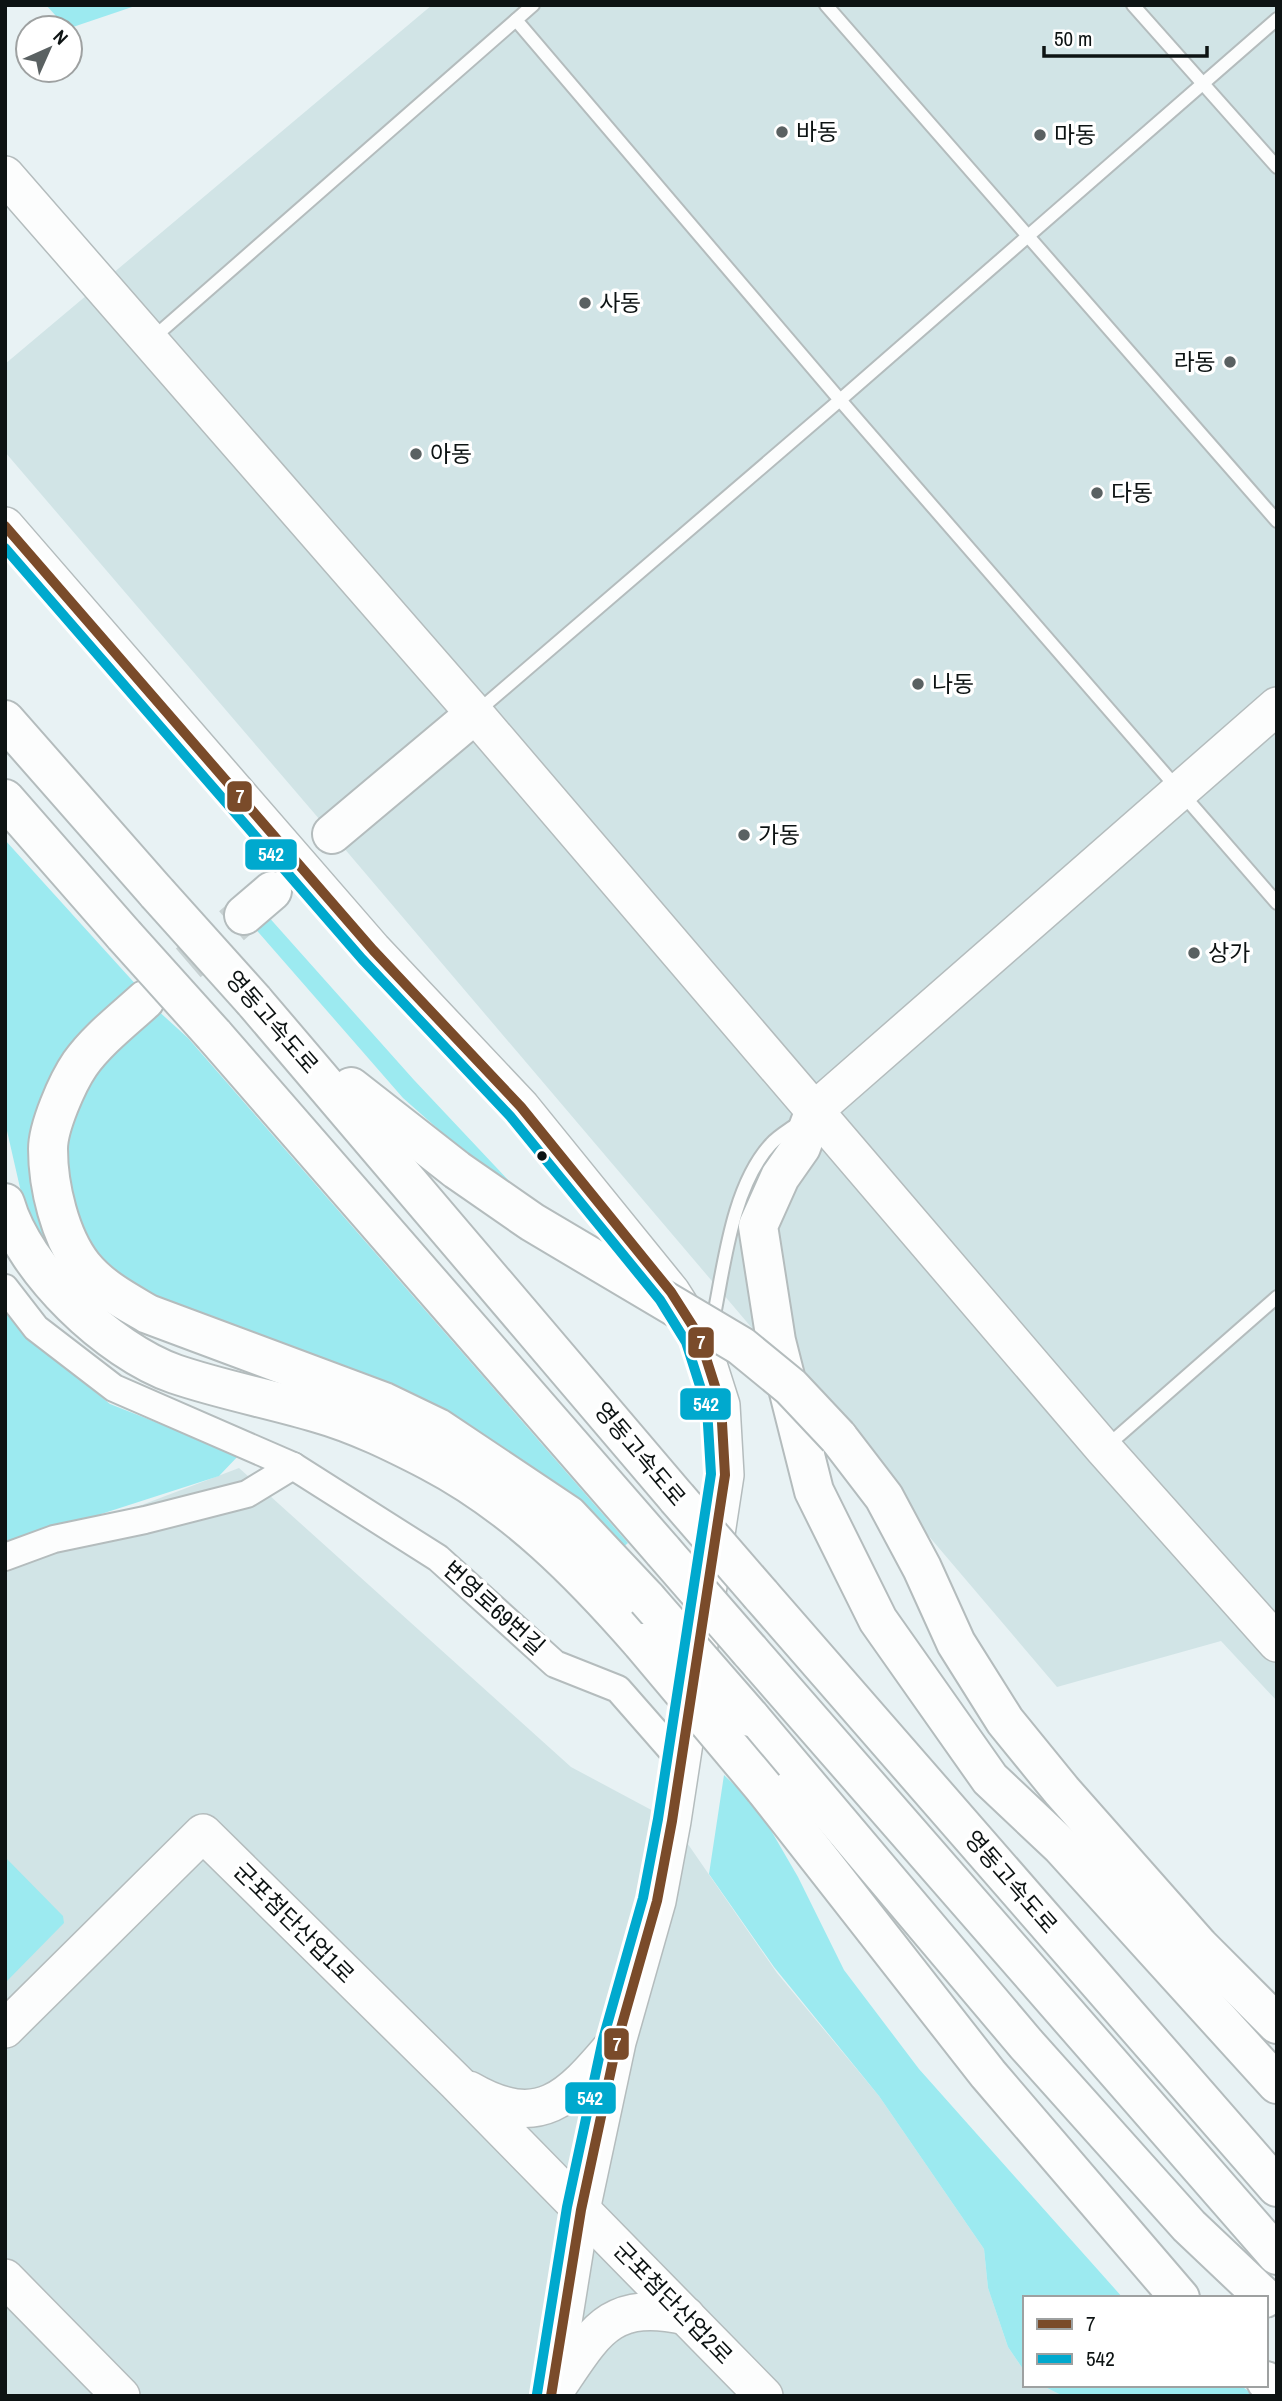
<svg xmlns="http://www.w3.org/2000/svg" width="1282" height="2401" font-family="'Archivo Narrow','Noto Sans KR',sans-serif">
<style>
.built{fill:#d1e4e6}
.green{fill:#9ceaf0}
.lines{fill:none;stroke-linecap:round;stroke-linejoin:round}
.highway-tunnel{stroke:#c7d1d2;stroke-width:38;stroke-dasharray:38 19;stroke-linecap:butt}
.lane-casing{stroke:#b4bcbd;stroke-width:16}
.street-casing{stroke:#b4bcbd;stroke-width:30}
.secondary-casing{stroke:#b4bcbd;stroke-width:40}
.highway-casing{stroke:#b4bcbd;stroke-width:42}
.lane{stroke:#fcfdfd;stroke-width:12}
.street{stroke:#fcfdfd;stroke-width:26}
.secondary{stroke:#fcfdfd;stroke-width:37}
.highway{stroke:#fcfdfd;stroke-width:38}
.highway-bridge-casing{stroke:#b4bcbd;stroke-width:42;stroke-linecap:butt}
.highway-bridge{stroke:#fcfdfd;stroke-width:38}
.bus-1-casing{stroke:#fff;stroke-width:16}
.bus-2-casing{stroke:#fff;stroke-width:16}
.bus-1{stroke:#7a4b2a;stroke-width:10}
.bus-2{stroke:#00a9ce;stroke-width:10}
.poi-dot{fill:#5a6162;stroke:#fff;stroke-width:2.5}
.bus-dot{fill:#0d1313;stroke:#fff;stroke-width:2.5}
.labels{text-anchor:middle;stroke-width:7;stroke-linejoin:round;paint-order:stroke}
.poi-label{font-size:23px;fill:#0d1313;stroke:#fff;text-anchor:start}
.street-label{font-size:23px;fill:#0d1313;stroke:#fff}
.line-badge{stroke:#fff;stroke-width:2.5}
.badge-label{font-size:19px;text-anchor:middle;font-weight:bold;fill:#fff}
</style>
<rect width="100%" height="100%" fill="#e8f2f4"/>
<g class="built">
<path d="M 432,5 L 1277,5 L 1277,1701 L 1221,1641 L 1057,1687 L 332,834 L 5,452 L 5,364 Z"/>
<path d="M 239,1468 L 571,1767 L 672,1821 L 777,1973 L 879,2096 L 984,2249 L 988,2288 L 1008,2347 L 1025,2372 L 1025,2385 L 1041,2385 L 1063,2396 L 5,2396 L 5,1557 Z"/>
</g>
<g class="green">
<path d="M 46,5 L 138,5 L 70,28 L 67,28 Z"/>
<path d="M 5,840 L 139,988 L 92,1030 L 46,1238 L 42,1241 L 23,1201 L 5,1122 Z"/>
<path d="M 266,914 L 414,1080 L 540,1214 L 481,1167 L 403,1098 L 253,926 Z"/>
<path d="M 155,1008 L 188,1038 L 628,1543 L 621,1549 L 151,1300 L 117,1277 L 91,1246 L 75,1211 L 61,1153 L 87,1073 Z"/>
<path d="M 5,1311 L 29,1339 L 110,1404 L 239,1455 L 219,1476 L 5,1545 Z"/>
<path d="M 724,1775 L 758,1808 L 798,1877 L 844,1970 L 919,2069 L 1123,2298 L 1025,2298 L 1025,2372 L 1008,2347 L 988,2288 L 984,2249 L 879,2096 L 774,1967 L 709,1874 Z"/>
<path d="M 5,1857 L 63,1916 L 64,1923 L 5,1983 Z"/>
<path d="M 1041,2385 L 1240,2385 L 1255,2396 L 1063,2396 Z"/>
</g>
<g class="lines">
<path class="highway-tunnel" d="M 145,1000 L 244,915"/>
<defs>
<g id="lane">
<path d="M 826,5 L 1277,521"/>
<path d="M 1133,5 L 1277,167"/>
<path d="M 516,20 L 840,400 L 1277,903"/>
<path d="M 153,338 L 533,5"/>
<path d="M 478,711 L 840,400 L 1277,19"/>
<path d="M 708,1321 L 715,1310 C 725,1258 734,1184 771,1144 C 778,1136 789,1130 797,1124"/>
<path d="M 1107,1446 L 1277,1297"/>
</g>
<g id="street">
<path d="M 5,1288 L 36,1328 L 114,1388 L 293,1466 L 438,1558 L 555,1664 L 618,1689 L 682,1762"/>
<path d="M 5,1557 L 54,1539 L 145,1520 L 247,1494 L 293,1466"/>
</g>
<g id="secondary">
<path d="M 5,175 L 475,714 L 1104,1449 L 1277,1643"/>
<path d="M 5,526 L 373,950 L 521,1107 L 671,1292 L 699,1336 L 721,1405 L 725,1475 L 672,1821 L 657,1901 L 617,2042 L 581,2210 L 551,2396"/>
<path d="M 815,1110 L 1277,706"/>
<path d="M 5,2029 L 203,1833 L 456,2082 L 764,2396"/>
<path d="M 469,2090 C 540,2131 569,2098 614,2045"/>
<path d="M 5,2278 L 121,2396"/>
<path d="M 556,2389 C 595,2332 609,2299 686,2316"/>
</g>
<g id="highway">
<path d="M 5,720 L 157,893"/>
<path d="M 5,799 L 124,935"/>
<path d="M 332,834 L 475,714"/>
<path d="M 244,915 L 272,891"/>
<path d="M 145,1000 C 123,1020 97,1040 80,1064 C 67,1083 48,1127 48,1149 C 48,1186 60,1237 83,1266 C 101,1288 124,1300 148,1314 L 384,1402 L 438,1428 L 568,1515 L 647,1599"/>
<path d="M 254,1001 L 677,1498"/>
<path d="M 214,1035 L 663,1551"/>
<path d="M 351,1087 L 457,1170"/>
<path d="M 815,1110 L 801,1147 L 780,1177 L 758,1226 L 776,1341 L 814,1491 L 878,1620 L 990,1779 L 1061,1846 L 1277,2084"/>
<path d="M 5,1203 C 24,1270 109,1351 175,1374 C 222,1390 271,1399 318,1413 C 357,1424 395,1443 430,1461 C 514,1505 580,1572 642,1643"/>
<path d="M 838,1437 L 884,1497 L 922,1568 L 956,1643 L 1005,1721 L 1062,1791 L 1199,1946 L 1277,2024"/>
<path d="M 761,1595 L 1277,2187"/>
<path d="M 750,1651 L 1277,2255"/>
<path d="M 750,1717 L 1026,2044 L 1189,2226 L 1265,2298"/>
<path d="M 764,1788 L 988,2074 L 1180,2298"/>
<path d="M 1266,2381 L 1277,2392"/>
</g>
</defs>
<use href="#lane" class="lane-casing"/>
<use href="#street" class="street-casing"/>
<use href="#secondary" class="secondary-casing"/>
<use href="#highway" class="highway-casing"/>
<use href="#lane" class="lane"/>
<use href="#street" class="street"/>
<use href="#secondary" class="secondary"/>
<use href="#highway" class="highway"/>
<defs>
<g id="highway-bridge">
<path d="M 157,893 L 254,1001"/>
<path d="M 124,935 L 214,1035"/>
<path d="M 457,1170 L 532,1222 L 741,1346 L 791,1387 L 838,1437"/>
<path d="M 677,1498 L 761,1595"/>
<path d="M 663,1551 L 750,1651"/>
<path d="M 647,1599 L 750,1717"/>
<path d="M 642,1643 L 764,1788"/>
</g>
</defs>
<use href="#highway-bridge" class="highway-bridge-casing"/>
<use href="#highway-bridge" class="highway-bridge"/>
<defs>
<path id="bus-1" d="M 5,526 L 373,950 L 521,1107 L 671,1292 L 699,1336 L 721,1405 L 725,1475 L 672,1821 L 657,1901 L 617,2042 L 581,2210 L 551,2396"/>
<path id="bus-2" d="M 5,548 L 362,959 L 510,1116 L 660,1300 L 686,1342 L 707,1408 L 711,1474 L 658,1819 L 643,1898 L 603,2039 L 567,2207 L 537,2394"/>
</defs>
<use href="#bus-1" class="bus-1-casing"/>
<use href="#bus-2" class="bus-2-casing"/>
<use href="#bus-1" class="bus-1"/>
<use href="#bus-2" class="bus-2"/>
</g>
<g class="poi-dot">
<circle cx="782" cy="132" r="7"/>
<circle cx="1040" cy="135" r="7"/>
<circle cx="585" cy="303" r="7"/>
<circle cx="1230" cy="362" r="7"/>
<circle cx="416" cy="454" r="7"/>
<circle cx="1097" cy="493" r="7"/>
<circle cx="918" cy="684" r="7"/>
<circle cx="744" cy="835" r="7"/>
<circle cx="1194" cy="953" r="7"/>
</g>
<circle class="bus-dot" cx="542" cy="1156" r="6"/>
<g class="labels">
<g class="poi-label">
<text x="796" y="140">바동</text>
<text x="1054" y="143">마동</text>
<text x="599" y="311">사동</text>
<text x="1216" y="370" text-anchor="end">라동</text>
<text x="430" y="462">아동</text>
<text x="1111" y="501">다동</text>
<text x="932" y="692">나동</text>
<text x="758" y="843">가동</text>
<text x="1208" y="961">상가</text>
</g>
<g class="street-label">
<text transform="translate(272 1022) rotate(49)" y="8">영동고속도로</text>
<text transform="translate(640 1454) rotate(50)" y="8">영동고속도로</text>
<text transform="translate(494 1608) rotate(42)" y="8">번영로69번길</text>
<text transform="translate(1011 1882) rotate(49)" y="8">영동고속도로</text>
<text transform="translate(294 1923) rotate(45)" y="8">군포첨단산업1로</text>
<text transform="translate(673 2303) rotate(46)" y="8">군포첨단산업2로</text>
</g>
</g>
<g class="line-badge">
<rect x="226" y="780" width="27" height="33" rx="7" fill="#7a4b2a"/>
<rect x="244" y="838" width="54" height="33" rx="7" fill="#00a9ce"/>
<rect x="687" y="1326" width="28" height="33" rx="7" fill="#7a4b2a"/>
<rect x="679" y="1387" width="53" height="34" rx="7" fill="#00a9ce"/>
<rect x="603" y="2027" width="27" height="34" rx="7" fill="#7a4b2a"/>
<rect x="564" y="2081" width="53" height="34" rx="7" fill="#00a9ce"/>
</g>
<g class="badge-label">
<text x="240" y="803">7</text>
<text x="271" y="861">542</text>
<text x="701" y="1349">7</text>
<text x="706" y="1411">542</text>
<text x="617" y="2051">7</text>
<text x="590" y="2105">542</text>
</g>
<rect width="1282" height="2401" fill="none" stroke="#0d1313" stroke-width="14"/>
<rect x="1023" y="2296" width="245" height="91" fill="#ffffff" stroke="#9ea1a1" stroke-width="2"/>
<rect x="1037" y="2319" width="35" height="10" fill="#7a4b2a" stroke="#9ea1a1" stroke-width="2"/>
<text x="1086" y="2331" font-size="21" fill="#0d1313">7</text>
<rect x="1037" y="2354" width="35" height="10" fill="#00a9ce" stroke="#9ea1a1" stroke-width="2"/>
<text x="1086" y="2366" font-size="21" fill="#0d1313">542</text>
<g transform="translate(49 49) rotate(45)"><circle r="33" fill="#ffffff" stroke="#9ea1a1" stroke-width="2"/>
<path d="M0-5L12 26L0 18L-12 26Z" fill="#5a6162"/>
<text y="-10" font-size="19" font-weight="bold" text-anchor="middle" fill="#0d1313">N</text>
</g>
<path d="M1044 46v10h163v-10" fill="none" stroke="#0d1313" stroke-width="3.5"/>
<text x="1054" y="46" font-size="21" fill="#0d1313" stroke="#ffffff" stroke-width="5" paint-order="stroke">50 m</text>
</svg>
